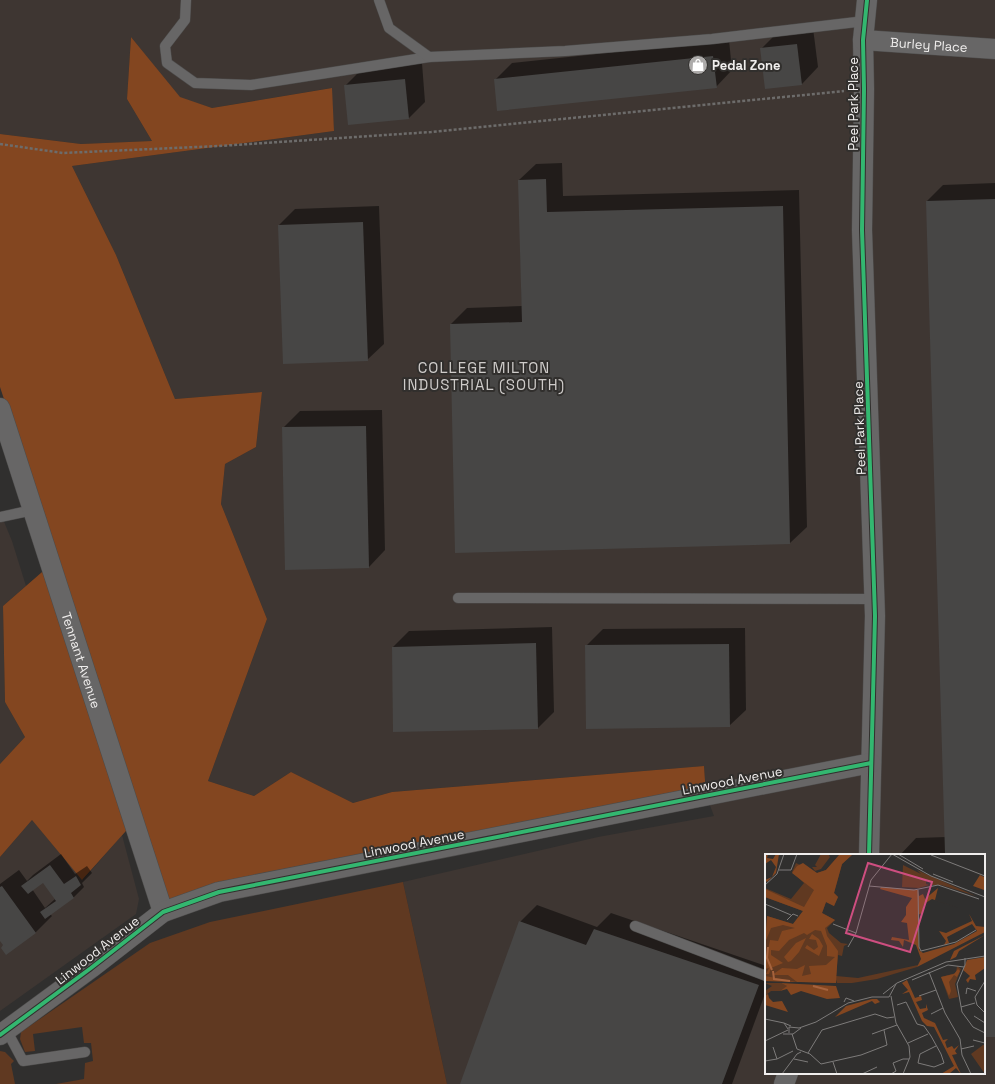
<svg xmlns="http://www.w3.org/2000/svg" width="995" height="1084" font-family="'Space Grotesk',sans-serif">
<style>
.built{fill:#3e3632;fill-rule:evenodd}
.green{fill:#603921}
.forest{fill:#834620}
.shadow{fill:#0007;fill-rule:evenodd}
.building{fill:#474645}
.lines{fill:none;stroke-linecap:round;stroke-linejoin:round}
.lane-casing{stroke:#4c4b4a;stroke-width:11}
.street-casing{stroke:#4c4b4a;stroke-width:21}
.path{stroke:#6d6c6b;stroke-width:2.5;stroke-dasharray:3 2;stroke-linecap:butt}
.lane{stroke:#676666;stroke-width:10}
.street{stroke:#676666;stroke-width:20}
.cycleway-casing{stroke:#312f2d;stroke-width:6}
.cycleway{stroke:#33b770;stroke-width:4}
.labels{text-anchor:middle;stroke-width:4;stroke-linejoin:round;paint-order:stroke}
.street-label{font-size:13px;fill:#f0eeed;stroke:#312f2d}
.poi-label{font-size:13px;font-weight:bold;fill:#f0eeed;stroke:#312f2d;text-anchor:start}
.quarter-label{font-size:15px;letter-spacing:1px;fill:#cecbc9;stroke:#312f2d}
.inset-river{fill:none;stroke:#a6633d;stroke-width:2}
.inset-road{fill:none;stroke:#7d7b7a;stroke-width:1}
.view{fill:#ce4e80;fill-opacity:0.15;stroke:#ce4e80;stroke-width:2}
.inset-edge{fill:none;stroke:#f0eeed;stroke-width:2}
</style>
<rect width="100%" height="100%" fill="#302f2e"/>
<g class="built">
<path d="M 0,0 L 995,0 L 995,1084 L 447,1084 L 403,882 L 598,837 L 714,816 L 706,795 L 704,766 L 392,792 L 353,803 L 291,772 L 254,796 L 208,781 L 267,619 L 221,504 L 225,464 L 256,447 L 262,392 L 175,399 L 116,255 L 72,166 L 334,131 L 331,88 L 212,108 L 180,98 L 131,37 L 127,99 L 152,141 L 81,144 L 0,134 ZM 766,855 L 984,855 L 984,1073 L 766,1073 Z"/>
<path d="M 0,512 L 12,541 L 26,586 L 3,606 L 5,702 L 25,737 L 0,764 Z"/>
<path d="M 32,820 L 83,880 L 122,835 L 139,899 L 136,914 L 0,1011 L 0,857 Z"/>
</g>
<g class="green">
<path d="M 403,882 L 447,1084 L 56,1084 L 84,1079 L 85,1063 L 93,1061 L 91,1043 L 84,1043 L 82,1027 L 33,1034 L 35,1051 L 25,1052 L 20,1039 L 21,1032 L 150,943 L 210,922 Z"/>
<path d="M 0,1051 L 5,1052 L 14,1061 L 11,1064 L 15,1084 L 0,1084 Z"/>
</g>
<path class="forest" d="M 131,37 L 180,97 L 212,108 L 332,88 L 334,131 L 72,166 L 116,255 L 175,399 L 262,392 L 256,447 L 225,464 L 221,504 L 267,619 L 208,781 L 254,796 L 291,772 L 353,803 L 392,792 L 704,766 L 706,795 L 163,912 L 134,822 L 82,880 L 32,820 L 0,857 L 0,764 L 25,737 L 5,702 L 3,606 L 57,559 L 0,387 L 0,134 L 81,144 L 152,141 L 127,99 Z"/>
<g class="shadow">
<path d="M 813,28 L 818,67 L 802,84 L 761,49 L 778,32 Z"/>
<path d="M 729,40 L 732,70 L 716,87 L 495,80 L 512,63 Z"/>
<path d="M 422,63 L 425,102 L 409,118 L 349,124 L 345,86 L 362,69 Z"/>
<path d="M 562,163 L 563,196 L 799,190 L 807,527 L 790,543 L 456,552 L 451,324 L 467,308 L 522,306 L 519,180 L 536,164 Z"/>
<path d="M 995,183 L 995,1036 L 984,1036 L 984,855 L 900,855 L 916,838 L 946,837 L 927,201 L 943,185 Z"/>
<path d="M 379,206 L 384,344 L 367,360 L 279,225 L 295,209 Z"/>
<path d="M 382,410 L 385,550 L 369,567 L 283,428 L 300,411 Z"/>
<path d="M 552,627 L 554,712 L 538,728 L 393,647 L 409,631 Z"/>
<path d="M 745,628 L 746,710 L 729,726 L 586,646 L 603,629 Z"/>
<path d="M 61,854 L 75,874 L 87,866 L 92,873 L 82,883 L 84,887 L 73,898 L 50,914 L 52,916 L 35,933 L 5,945 L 0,939 L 0,884 L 19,870 L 27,881 L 33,875 ZM 43,881 L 55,899 L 45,908 L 32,889 Z"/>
<path d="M 537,905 L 597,927 L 611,913 L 766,966 L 766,991 L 732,1084 L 461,1084 L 520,922 Z"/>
</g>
<g class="building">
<path d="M 797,44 L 802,85 L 765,89 L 760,48 Z"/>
<path d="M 713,56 L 717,88 L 497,111 L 494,79 Z"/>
<path d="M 405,79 L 409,119 L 348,125 L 344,85 Z"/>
<path d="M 546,179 L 547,212 L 783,206 L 790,544 L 455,553 L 450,324 L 522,322 L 518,180 Z"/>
<path d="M 995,199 L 995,1037 L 984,1037 L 984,855 L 915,855 L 915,854 L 945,853 L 926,201 Z"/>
<path d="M 363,222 L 368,361 L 283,364 L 278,225 Z"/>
<path d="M 366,426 L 369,568 L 285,570 L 282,427 Z"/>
<path d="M 536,643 L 538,729 L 393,732 L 392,647 Z"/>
<path d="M 729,644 L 730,727 L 586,729 L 585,645 Z"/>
<path d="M 50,865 L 64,884 L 76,876 L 81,885 L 71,893 L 74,898 L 45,919 L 40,912 L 56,901 L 43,883 L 28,894 L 21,886 Z"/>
<path d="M 2,886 L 36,933 L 6,955 L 1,948 L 3,945 L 0,941 L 0,887 Z"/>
<path d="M 519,921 L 586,945 L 594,929 L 759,985 L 722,1084 L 460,1084 Z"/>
</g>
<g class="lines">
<defs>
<g id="lane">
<path d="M 186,0 L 185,20 L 165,46 L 167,63 L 195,83 L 251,85 L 429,57"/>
<path d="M 379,0 L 389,28 L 429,57 L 565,51 L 712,39 L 865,21"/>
<path d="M 0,517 L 33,510"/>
<path d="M 458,598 L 875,599"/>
<path d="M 635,926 L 766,976"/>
<path d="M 7,1031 L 23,1061 L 85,1052"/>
</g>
<g id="street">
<path d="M 867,0 L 863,40 L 864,89 L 862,230 L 875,616 L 869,855"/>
<path id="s1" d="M 863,40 L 995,49"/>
<path id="s2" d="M 0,408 L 163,912"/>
<path d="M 0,1035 L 91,968 L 163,912 L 219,892 L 871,763"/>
<path d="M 784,1084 L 788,1073"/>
</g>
</defs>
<use href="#lane" class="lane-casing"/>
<use href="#street" class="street-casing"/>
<path class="path" d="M 0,144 L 63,153 L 219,146 L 431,132 L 844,91"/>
<use href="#lane" class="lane"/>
<use href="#street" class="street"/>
<defs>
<g id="cycleway">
<path d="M 867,0 L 863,40 L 864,89 L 862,230 L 875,616 L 869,855"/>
<path d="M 0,1035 L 91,968 L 163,912 L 219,892 L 871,763"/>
</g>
</defs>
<use href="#cycleway" class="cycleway-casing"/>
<use href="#cycleway" class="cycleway"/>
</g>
<defs>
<symbol id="shop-disc" viewBox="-11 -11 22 22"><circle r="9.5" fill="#adabaa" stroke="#312f2d"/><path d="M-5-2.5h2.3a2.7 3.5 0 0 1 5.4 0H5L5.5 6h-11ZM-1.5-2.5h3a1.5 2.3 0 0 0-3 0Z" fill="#fff"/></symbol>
</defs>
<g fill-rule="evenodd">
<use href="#shop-disc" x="687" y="54" width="22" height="22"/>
</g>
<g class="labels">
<g class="street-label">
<text dy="5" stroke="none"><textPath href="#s1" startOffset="66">Burley Place</textPath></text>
<text transform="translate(853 104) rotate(-90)" y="5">Peel Park Place</text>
<text transform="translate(859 428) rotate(-92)" y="5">Peel Park Place</text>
<text dy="5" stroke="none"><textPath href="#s2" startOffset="265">Tennant Avenue</textPath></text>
<text transform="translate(732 780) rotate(-11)" y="5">Linwood Avenue</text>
<text transform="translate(414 843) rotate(-11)" y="5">Linwood Avenue</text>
<text transform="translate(97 950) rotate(-38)" y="5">Linwood Avenue</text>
</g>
<g class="poi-label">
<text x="712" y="70">Pedal Zone</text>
</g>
<g class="quarter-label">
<text x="484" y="373">COLLEGE MILTON<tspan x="484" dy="17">INDUSTRIAL (SOUTH)</tspan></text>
</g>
</g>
<g transform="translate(765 854)">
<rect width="220" height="220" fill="#302f2e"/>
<path d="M 56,0 L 63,0 L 65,3 L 56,15 L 50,17 L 47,13 L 52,13 L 50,11 ZM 75,0 L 88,0 L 77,10 L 69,39 L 73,43 L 69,52 L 61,48 L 57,59 L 70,66 L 62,74 L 64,79 L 76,89 L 83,90 L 79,92 L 77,102 L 73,101 L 71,122 L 93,124 L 153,111 L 152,113 L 112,125 L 87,129 L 72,129 L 70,122 L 71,129 L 0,127 L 2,62 L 28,70 L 38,57 L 0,43 L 0,34 L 26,45 L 39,29 L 27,18 L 31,9 L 52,19 L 61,16 ZM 138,11 L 156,20 L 152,16 L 211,42 L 176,31 L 166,31 L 166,28 L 161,27 L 161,30 L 164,31 L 154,34 L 137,33 ZM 192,112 L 196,115 L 190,130 L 193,143 L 184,145 L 176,123 L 191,119 ZM 0,129 L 16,129 L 23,132 L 15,137 L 6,137 L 0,142 L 0,137 L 7,132 ZM 218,191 L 220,191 L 220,220 L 206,200 Z" fill="#603921"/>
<path d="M 0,0 L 3,0 L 2,4 L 8,5 L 11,0 L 14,0 L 11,19 L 2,28 L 0,26 L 7,23 L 11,13 L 6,6 L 0,10 ZM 75,0 L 88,0 L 77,10 L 69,39 L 73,43 L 69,52 L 61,48 L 57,59 L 70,66 L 60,74 L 62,82 L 73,97 L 71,129 L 0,127 L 0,122 L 32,128 L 23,121 L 7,121 L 17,114 L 32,115 L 40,111 L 37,122 L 46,120 L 44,112 L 61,111 L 70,103 L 62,102 L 62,92 L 56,77 L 50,76 L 42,81 L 39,79 L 24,86 L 14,97 L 6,96 L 6,101 L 18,109 L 6,114 L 4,120 L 1,120 L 4,114 L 0,115 L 0,102 L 2,101 L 5,86 L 13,87 L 17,77 L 30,74 L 18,71 L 6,74 L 0,89 L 2,62 L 28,70 L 38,57 L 0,43 L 0,35 L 39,53 L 49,36 L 27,19 L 32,12 L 38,9 L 52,19 L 61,16 ZM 215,21 L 219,23 L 219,36 L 208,32 ZM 116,33 L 153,36 L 154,42 L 158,40 L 160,45 L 173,34 L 170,46 L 196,55 L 167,45 L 159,50 L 157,59 L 153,61 L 154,96 L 158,99 L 189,90 L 212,77 L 207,70 L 182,83 L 184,89 L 179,91 L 181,87 L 174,77 L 181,79 L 207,67 L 204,60 L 211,72 L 220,73 L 220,78 L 152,113 L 156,105 L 151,91 L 139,86 L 138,93 L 134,87 L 126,86 L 127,83 L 144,86 L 142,69 L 136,68 L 141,61 L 141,53 L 147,44 L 115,35 ZM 47,80 L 54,85 L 58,92 L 54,102 L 40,94 L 42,91 L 49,96 L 53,93 L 51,86 L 44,85 ZM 220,81 L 194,97 L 191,103 L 185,106 L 189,97 ZM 41,84 L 34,98 L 26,107 L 23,108 L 19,103 L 31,89 ZM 220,103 L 220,114 L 210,121 L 211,126 L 205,125 L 203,129 L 201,126 L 205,122 L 198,116 L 202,106 ZM 193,115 L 195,117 L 192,123 L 189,121 L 184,128 L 186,137 L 184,142 L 176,123 L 189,120 ZM 142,126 L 150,144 L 156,142 L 157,146 L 151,148 L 155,155 L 161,154 L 161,150 L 163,156 L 157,159 L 159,164 L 170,169 L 178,186 L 183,185 L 180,188 L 182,194 L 187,192 L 189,195 L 194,191 L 190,197 L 192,200 L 187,201 L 196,220 L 191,214 L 185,219 L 176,220 L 189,212 L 169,173 L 162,172 L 157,167 L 144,138 L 137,140 L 143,136 L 137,129 ZM 16,129 L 71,132 L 75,144 L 62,145 L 36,137 L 26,141 L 22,135 L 15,137 L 22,132 ZM 3,140 L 4,144 L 8,148 L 17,147 L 23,158 L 0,151 L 0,142 ZM 107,145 L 112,145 L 115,148 L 110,150 L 107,147 L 70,163 L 81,152 Z" fill="#834620"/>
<path class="inset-river" d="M 3,93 L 2,104 L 7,116M 8,117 L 9,125 L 25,127M 48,132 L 63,136"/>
<path class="inset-road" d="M 127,0 L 166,22 L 220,43M 133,0 L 158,15M 166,1 L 220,22M 14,16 L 26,16 L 32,0M 168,20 L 188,28M 0,31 L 12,20 L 19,0M 104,32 L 149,36 L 173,31 L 214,45M 153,36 L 154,93 L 156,97 L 191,88 L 211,76M 0,50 L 26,61M 22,66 L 28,60 L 33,62M 68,70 L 91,79M 83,93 L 91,79 L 106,26 L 127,0M 200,104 L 200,111 L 192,130 L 197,158 L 208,173 L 220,179M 164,118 L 180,159 L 195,185 L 197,201 L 206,220M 147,126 L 183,111 L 199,113M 220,127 L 210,143 L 212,151 L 220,159M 118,140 L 132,129 L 181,108 L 220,102M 201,140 L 202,134 L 211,137M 126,142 L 131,169 L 144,192 L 145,203 L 138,220M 154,142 L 171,136M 79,148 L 81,144 L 89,147M 132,151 L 141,148 L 152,170 L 159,172 L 166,182 L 176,200 L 179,209 L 169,213 L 153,209 L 155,200 L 171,192M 196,153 L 210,149M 166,160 L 178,154M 209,162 L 220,169M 0,165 L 19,169M 23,175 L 19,169 L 26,172M 24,179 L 24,173 L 34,174 L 51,168 L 83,149 L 107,143 L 124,143 L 131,130M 18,180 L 28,180 L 36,174M 27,180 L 32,195 L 45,200 L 56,210 L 96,201 L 122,191 L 119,176M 107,180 L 132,171M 208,186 L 220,189M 0,187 L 23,176M 143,189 L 163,180M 8,193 L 12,205M 196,195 L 209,192M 43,199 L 57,176 L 110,160 L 122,164 L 129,163M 29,205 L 43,208M 0,207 L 12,205 L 28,197M 68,208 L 72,220M 17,220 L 32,200 L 36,198M 97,220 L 112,213M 126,220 L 131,217 L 128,209 L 138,205 L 144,205"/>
<path class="view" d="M 103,9 L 167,28 L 145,98 L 81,79 Z"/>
<rect width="220" height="220" class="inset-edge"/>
</g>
</svg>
